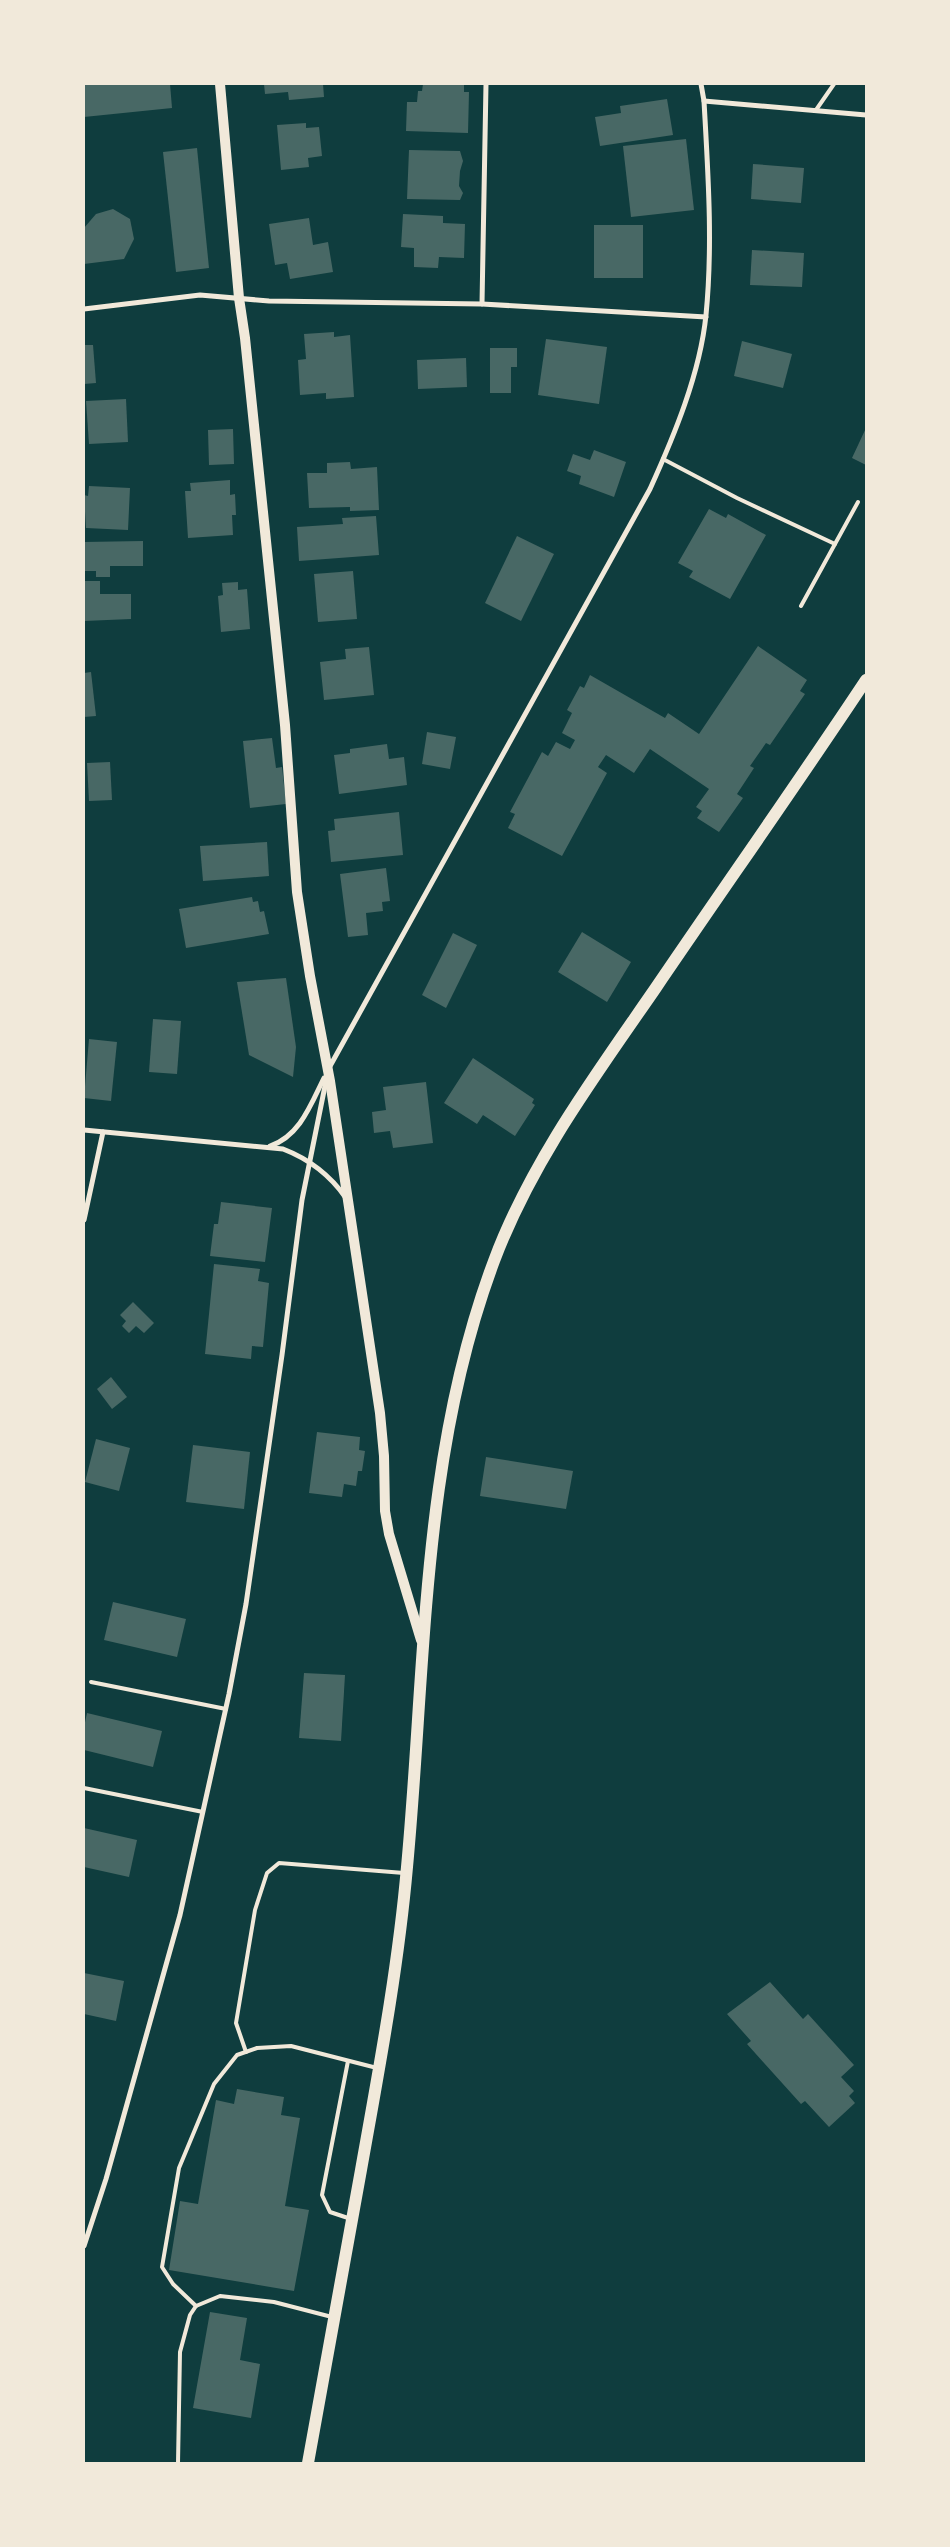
<svg xmlns="http://www.w3.org/2000/svg" width="950" height="2547" font-family="Montserrat,sans-serif">
<style>
.building{fill:#486865}
.lines{fill:none;stroke-linecap:round;stroke-linejoin:round}
.service{stroke:#f1e9da;stroke-width:4}
.minor{stroke:#f1e9da;stroke-width:5}
.secondary{stroke:#f1e9da;stroke-width:10}
.primary{stroke:#f1e9da;stroke-width:12}
</style>
<rect width="100%" height="100%" fill="#0f3d3e"/>
<g class="building">
<path d="M 84,84 L 170,84 L 172,108 L 84,117 Z"/>
<path d="M 264,84 L 323,84 L 324,97 L 289,100 L 288,92 L 265,94 Z"/>
<path d="M 423,84 L 464,84 L 464,92 L 469,92 L 468,133 L 406,131 L 407,102 L 417,102 L 418,91 L 422,91 Z"/>
<path d="M 667,99 L 673,135 L 600,146 L 595,117 L 621,113 L 620,106 Z"/>
<path d="M 306,123 L 306,128 L 319,127 L 322,156 L 308,158 L 309,167 L 281,170 L 277,125 Z"/>
<path d="M 686,139 L 694,210 L 631,217 L 623,146 Z"/>
<path d="M 197,148 L 209,268 L 176,272 L 163,152 Z"/>
<path d="M 409,150 L 460,151 L 463,161 L 460,171 L 459,186 L 463,193 L 460,200 L 407,199 Z"/>
<path d="M 753,164 L 804,168 L 801,203 L 751,199 Z"/>
<path d="M 113,209 L 130,219 L 134,239 L 124,259 L 84,264 L 84,228 L 96,214 Z"/>
<path d="M 403,214 L 443,216 L 443,223 L 465,224 L 464,258 L 439,257 L 438,268 L 414,267 L 414,248 L 401,247 Z"/>
<path d="M 309,218 L 313,245 L 328,242 L 333,272 L 290,279 L 287,263 L 275,265 L 269,224 Z"/>
<rect x="594" y="225" width="49" height="53"/>
<path d="M 752,250 L 804,253 L 802,287 L 750,285 Z"/>
<path d="M 334,332 L 334,337 L 350,335 L 354,397 L 326,399 L 326,393 L 300,395 L 298,360 L 306,359 L 304,334 Z"/>
<path d="M 546,339 L 607,347 L 599,404 L 538,395 Z"/>
<path d="M 742,341 L 792,354 L 783,388 L 734,376 Z"/>
<path d="M 84,345 L 93,345 L 96,383 L 84,384 Z"/>
<path d="M 490,348 L 517,348 L 517,367 L 511,367 L 511,393 L 490,393 Z"/>
<path d="M 466,358 L 467,387 L 418,389 L 417,360 Z"/>
<path d="M 126,399 L 128,442 L 89,444 L 86,401 Z"/>
<path d="M 866,428 L 866,465 L 852,458 Z"/>
<path d="M 233,429 L 234,464 L 209,465 L 208,430 Z"/>
<path d="M 594,450 L 626,462 L 614,497 L 579,484 L 581,476 L 567,471 L 573,454 L 590,460 Z"/>
<path d="M 350,462 L 351,469 L 377,467 L 379,510 L 350,511 L 350,507 L 309,508 L 307,473 L 327,473 L 327,463 Z"/>
<path d="M 230,480 L 230,495 L 235,494 L 236,515 L 232,515 L 233,535 L 188,538 L 185,491 L 191,491 L 190,483 Z"/>
<path d="M 89,486 L 130,488 L 128,530 L 86,528 L 84,495 L 88,496 Z"/>
<path d="M 709,509 L 726,518 L 728,514 L 766,535 L 730,599 L 689,577 L 693,571 L 678,563 Z"/>
<path d="M 376,516 L 379,555 L 299,561 L 297,527 L 343,524 L 342,518 Z"/>
<path d="M 517,536 L 554,554 L 521,621 L 485,603 Z"/>
<path d="M 143,541 L 143,566 L 110,566 L 110,577 L 96,577 L 96,571 L 84,571 L 84,542 Z"/>
<path d="M 353,571 L 357,619 L 318,622 L 314,574 Z"/>
<path d="M 84,581 L 100,581 L 100,594 L 131,594 L 131,619 L 84,621 Z"/>
<path d="M 238,582 L 238,590 L 247,589 L 250,629 L 221,632 L 218,596 L 223,595 L 222,583 Z"/>
<path d="M 758,646 L 807,680 L 800,691 L 805,694 L 770,745 L 766,743 L 750,766 L 754,768 L 737,794 L 743,798 L 719,832 L 697,818 L 702,811 L 696,807 L 709,789 L 650,749 L 634,773 L 606,755 L 598,767 L 607,773 L 562,856 L 508,828 L 515,814 L 510,812 L 542,752 L 548,756 L 556,742 L 570,749 L 575,740 L 562,733 L 572,713 L 567,710 L 580,686 L 584,688 L 590,675 L 665,718 L 668,713 L 699,734 Z"/>
<path d="M 369,647 L 374,695 L 324,700 L 320,662 L 346,659 L 345,649 Z"/>
<path d="M 91,672 L 96,716 L 84,717 L 84,673 Z"/>
<path d="M 427,732 L 456,737 L 450,769 L 422,764 Z"/>
<path d="M 272,738 L 276,768 L 282,767 L 286,804 L 250,808 L 243,741 Z"/>
<path d="M 387,744 L 389,759 L 404,757 L 407,785 L 339,794 L 334,755 L 350,753 L 350,749 Z"/>
<path d="M 110,762 L 112,800 L 89,801 L 87,763 Z"/>
<path d="M 399,812 L 403,855 L 331,862 L 328,831 L 335,830 L 334,819 Z"/>
<path d="M 267,842 L 269,876 L 203,881 L 200,846 Z"/>
<path d="M 386,868 L 390,901 L 382,902 L 383,911 L 366,913 L 368,935 L 348,937 L 340,874 Z"/>
<path d="M 252,897 L 253,902 L 258,901 L 260,912 L 264,911 L 269,934 L 186,948 L 179,909 Z"/>
<path d="M 582,932 L 631,962 L 607,1002 L 558,972 Z"/>
<path d="M 453,933 L 477,945 L 446,1008 L 422,995 Z"/>
<path d="M 286,978 L 296,1047 L 293,1077 L 249,1055 L 237,982 Z"/>
<path d="M 153,1019 L 181,1021 L 177,1074 L 149,1072 Z"/>
<path d="M 89,1039 L 117,1042 L 111,1101 L 84,1098 Z"/>
<path d="M 473,1058 L 534,1099 L 532,1103 L 535,1105 L 515,1136 L 483,1115 L 477,1124 L 444,1103 Z"/>
<path d="M 426,1082 L 433,1143 L 393,1148 L 390,1131 L 374,1133 L 372,1112 L 386,1110 L 383,1087 Z"/>
<path d="M 221,1202 L 272,1208 L 265,1262 L 210,1256 L 214,1224 L 218,1224 Z"/>
<path d="M 214,1264 L 260,1269 L 258,1281 L 269,1283 L 263,1347 L 252,1346 L 251,1359 L 205,1354 Z"/>
<path d="M 133,1302 L 154,1323 L 144,1333 L 136,1326 L 129,1333 L 122,1326 L 126,1321 L 120,1315 Z"/>
<path d="M 111,1377 L 127,1397 L 112,1409 L 97,1389 Z"/>
<path d="M 317,1432 L 360,1437 L 359,1450 L 365,1451 L 362,1471 L 358,1471 L 356,1486 L 344,1484 L 342,1497 L 309,1493 Z"/>
<path d="M 96,1439 L 130,1448 L 119,1491 L 85,1482 Z"/>
<path d="M 193,1445 L 250,1452 L 244,1509 L 186,1502 Z"/>
<path d="M 486,1457 L 573,1471 L 566,1509 L 480,1496 Z"/>
<path d="M 113,1602 L 186,1619 L 177,1657 L 104,1640 Z"/>
<path d="M 304,1673 L 345,1675 L 341,1741 L 299,1738 Z"/>
<path d="M 87,1713 L 162,1731 L 153,1767 L 84,1750 L 84,1727 Z"/>
<path d="M 84,1828 L 137,1840 L 129,1877 L 84,1867 Z"/>
<path d="M 84,1973 L 124,1981 L 116,2021 L 84,2014 Z"/>
<path d="M 770,1982 L 803,2019 L 808,2014 L 854,2065 L 841,2077 L 854,2091 L 849,2096 L 855,2103 L 829,2127 L 805,2101 L 801,2104 L 747,2044 L 751,2041 L 727,2014 Z"/>
<path d="M 237,2089 L 284,2097 L 281,2115 L 300,2118 L 285,2206 L 309,2210 L 294,2291 L 169,2270 L 180,2201 L 198,2204 L 216,2100 L 234,2104 Z"/>
<path d="M 210,2312 L 247,2318 L 240,2360 L 260,2364 L 251,2418 L 193,2408 Z"/>
</g>
<g class="lines">
<g class="service">
<path d="M 816,110 L 834,84"/>
<path d="M 663,459 L 737,498 L 835,544"/>
<path d="M 801,606 L 858,502"/>
<path d="M 91,1682 L 226,1709"/>
<path d="M 84,1788 L 203,1812"/>
<path d="M 246,2052 L 236,2023 L 255,1910 L 267,1873 L 279,1863 L 404,1873"/>
<path d="M 348,2061 L 322,2195 L 330,2212 L 351,2219"/>
<path d="M 196,2306 L 173,2284 L 162,2267 L 179,2168 L 214,2084 L 237,2055 L 257,2048 L 291,2046 L 377,2068"/>
<path d="M 178,2463 L 180,2352 L 190,2315 L 196,2306 L 220,2296 L 274,2302 L 332,2317"/>
</g>
<g class="minor">
<path d="M 704,101 L 866,115"/>
<path d="M 482,304 L 486,84"/>
<path d="M 84,309 L 200,295 L 269,301 L 482,304 L 706,317"/>
<path d="M 329,1068 L 650,489 C 674,436 700,374 706,315 C 713,244 708,173 704,101 L 701,84"/>
<path d="M 84,1130 L 283,1149 C 309,1159 330,1175 346,1198"/>
<path d="M 270,1146 C 300,1136 311,1104 324,1078"/>
<path d="M 84,1220 L 103,1132"/>
<path d="M 84,2246 L 106,2179 L 180,1915 L 229,1694 L 246,1604 L 282,1355 L 302,1200 L 327,1076"/>
</g>
<path class="secondary" d="M 220,84 L 239,298 L 245,338 L 285,725 L 297,892 L 310,976 L 330,1081 L 380,1413 L 384,1456 L 385,1511 L 389,1534 L 421,1640"/>
<path class="primary" d="M 308,2463 C 326,2366 343,2268 361,2170 C 379,2069 398,1969 407,1867 C 426,1664 421,1455 494,1261 C 531,1162 595,1076 655,989 C 725,886 797,784 866,680"/>
</g>
<rect width="950" height="2547" fill="none" stroke="#f1e9da" stroke-width="170"/>
</svg>
